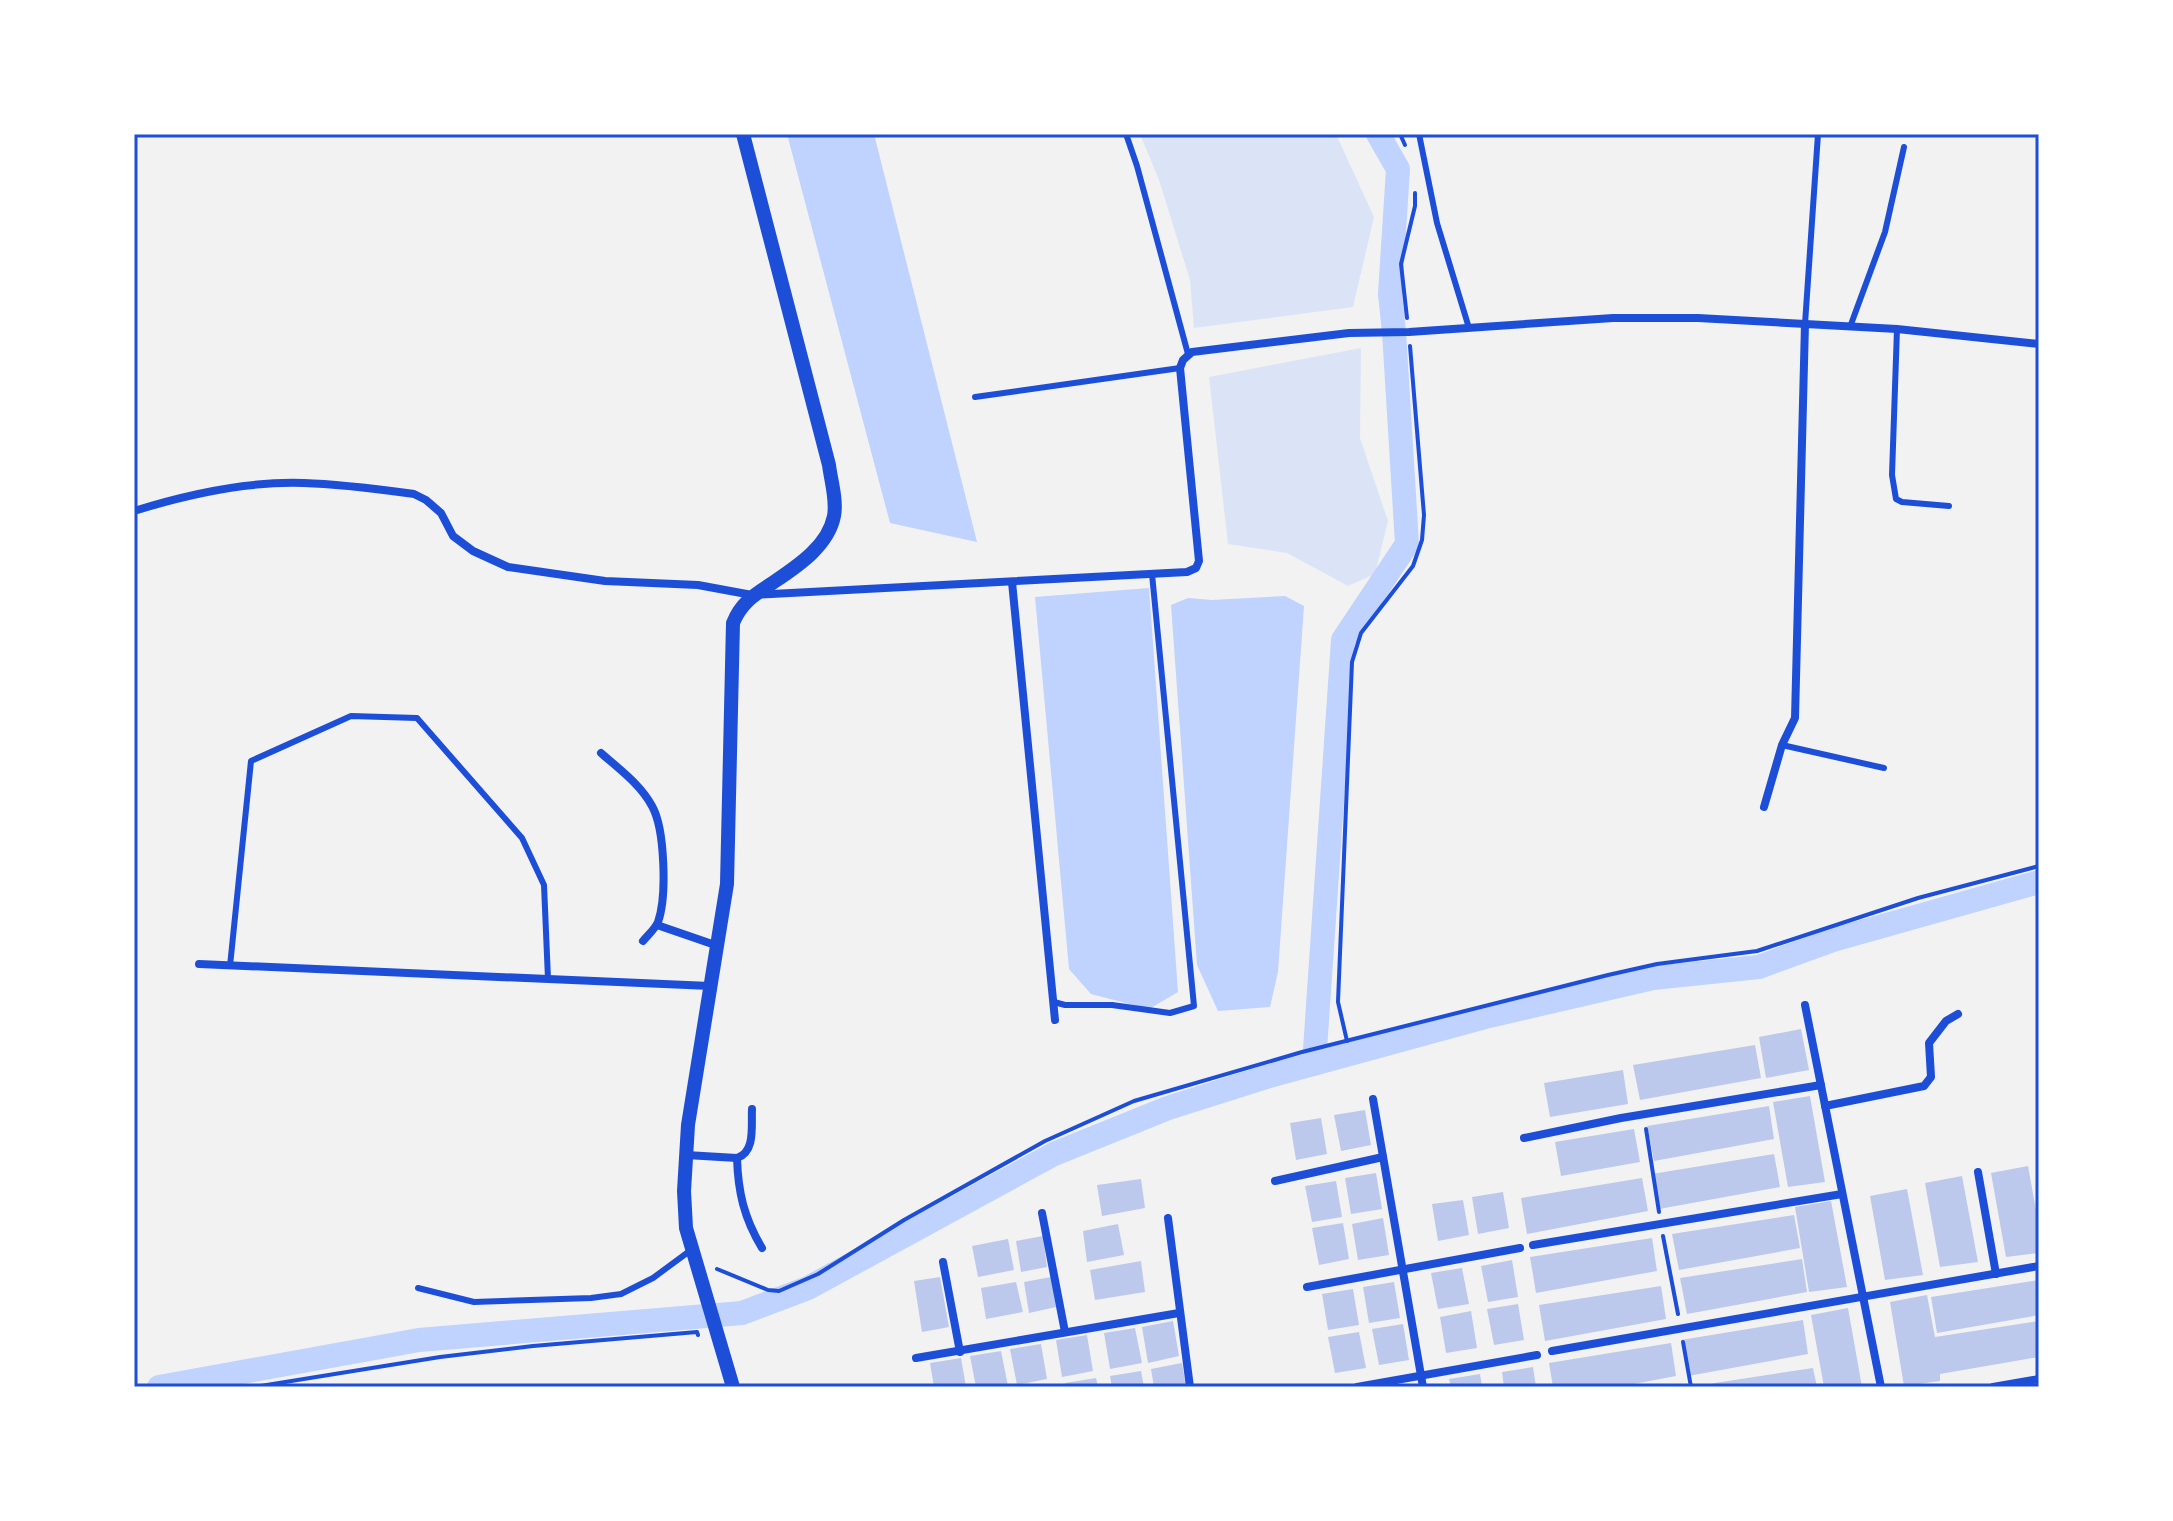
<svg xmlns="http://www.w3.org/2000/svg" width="2173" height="1521" font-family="Jost,sans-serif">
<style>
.green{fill:#dbe4f7}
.water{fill:#bfd3fe}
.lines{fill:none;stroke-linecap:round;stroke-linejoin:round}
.canal{stroke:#bfd3fe;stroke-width:24}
.building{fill:#bdc9ec}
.path{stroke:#1d4ed8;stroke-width:4}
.service{stroke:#1d4ed8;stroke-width:6}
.minor{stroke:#1d4ed8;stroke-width:8}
.tertiary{stroke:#1d4ed8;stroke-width:14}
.neatline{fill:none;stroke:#1d4ed8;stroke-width:3}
</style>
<rect width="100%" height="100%" fill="#f2f2f2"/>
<g class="green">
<path d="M 1140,134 L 1336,134 L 1374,217 L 1353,307 L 1194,328 L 1190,280 L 1159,180 Z"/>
<path d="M 1361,348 L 1360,438 L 1388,521 L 1375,574 L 1348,586 L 1287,553 L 1228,544 L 1209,377 Z"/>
</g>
<g class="water">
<path d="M 787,134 L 874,134 L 977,542 L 890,523 Z"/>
<path d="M 1149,588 L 1178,992 L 1149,1009 L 1091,994 L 1069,969 L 1035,597 Z"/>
<path d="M 1285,596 L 1304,606 L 1278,972 L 1270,1007 L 1218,1011 L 1197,965 L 1171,605 L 1188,598 L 1212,600 Z"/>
</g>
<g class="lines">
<g class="canal">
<path d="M 1314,1064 L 1343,640 L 1407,544 L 1394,332 L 1390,294 L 1398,169 L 1378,134"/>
<path d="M 159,1387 L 419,1340 L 742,1313 L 808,1288 L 1054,1154 L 1168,1108 L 1266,1077 L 1489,1016 L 1653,978 L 1759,967 L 1833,940 L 2039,882"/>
</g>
</g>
<g class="building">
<path d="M 1801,1029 L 1809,1070 L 1766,1078 L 1759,1037 Z"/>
<path d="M 1755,1045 L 1761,1078 L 1640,1100 L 1633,1065 Z"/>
<path d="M 1623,1070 L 1628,1104 L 1550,1117 L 1544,1083 Z"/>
<path d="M 1810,1096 L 1825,1182 L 1788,1187 L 1773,1102 Z"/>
<path d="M 1769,1106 L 1774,1139 L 1654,1161 L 1647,1126 Z"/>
<path d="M 1365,1110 L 1371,1145 L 1341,1151 L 1334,1115 Z"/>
<path d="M 1321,1118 L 1327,1154 L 1296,1160 L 1290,1123 Z"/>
<path d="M 1634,1129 L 1640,1162 L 1561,1176 L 1555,1142 Z"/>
<path d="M 1774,1154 L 1780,1187 L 1659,1209 L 1652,1174 Z"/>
<path d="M 2028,1166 L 2039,1227 L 2039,1253 L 2006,1257 L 1991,1173 Z"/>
<path d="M 1376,1173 L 1382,1209 L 1351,1214 L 1345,1178 Z"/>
<path d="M 1962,1176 L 1978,1262 L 1940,1267 L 1925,1183 Z"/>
<path d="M 1642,1178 L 1648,1211 L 1527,1234 L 1521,1198 Z"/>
<path d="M 1141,1179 L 1145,1208 L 1102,1216 L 1097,1185 Z"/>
<path d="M 1336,1181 L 1342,1217 L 1312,1222 L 1305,1186 Z"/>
<path d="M 1907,1189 L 1923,1275 L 1885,1280 L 1870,1196 Z"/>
<path d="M 1503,1192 L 1509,1228 L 1478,1234 L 1472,1197 Z"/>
<path d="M 1463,1200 L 1469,1235 L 1438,1241 L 1432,1204 Z"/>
<path d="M 1831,1201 L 1847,1287 L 1809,1292 L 1795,1207 Z"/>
<path d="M 1794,1215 L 1800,1248 L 1679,1270 L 1672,1234 Z"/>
<path d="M 1383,1218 L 1389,1255 L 1358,1260 L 1352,1224 Z"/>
<path d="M 1343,1223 L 1349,1259 L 1319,1265 L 1312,1228 Z"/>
<path d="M 1118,1224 L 1124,1255 L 1087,1262 L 1083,1231 Z"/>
<path d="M 1043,1236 L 1047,1267 L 1021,1272 L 1016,1241 Z"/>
<path d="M 1652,1238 L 1657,1271 L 1536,1293 L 1530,1257 Z"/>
<path d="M 1008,1239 L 1014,1270 L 978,1277 L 972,1246 Z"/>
<path d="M 1802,1259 L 1807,1292 L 1687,1314 L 1680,1278 Z"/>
<path d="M 1512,1260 L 1518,1297 L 1488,1302 L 1481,1266 Z"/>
<path d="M 1141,1261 L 1145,1292 L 1095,1300 L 1090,1270 Z"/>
<path d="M 1462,1268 L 1469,1304 L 1438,1309 L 1431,1273 Z"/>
<path d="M 940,1277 L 949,1327 L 922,1332 L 914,1281 Z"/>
<path d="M 1051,1277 L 1056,1307 L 1029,1313 L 1024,1282 Z"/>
<path d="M 2039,1280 L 2039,1315 L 1937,1333 L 1931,1297 Z"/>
<path d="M 1016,1282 L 1023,1312 L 986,1319 L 981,1288 Z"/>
<path d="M 1394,1282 L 1400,1318 L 1369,1323 L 1363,1287 Z"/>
<path d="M 1661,1286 L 1666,1319 L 1545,1341 L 1539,1305 Z"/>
<path d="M 1353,1289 L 1359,1325 L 1328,1330 L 1322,1294 Z"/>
<path d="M 1927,1295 L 1935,1337 L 2039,1321 L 2039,1357 L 1940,1374 L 1940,1381 L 1904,1386 L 1890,1302 Z"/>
<path d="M 1518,1304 L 1524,1340 L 1494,1345 L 1487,1309 Z"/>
<path d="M 1848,1308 L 1862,1387 L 1824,1387 L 1811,1315 Z"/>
<path d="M 1471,1311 L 1477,1348 L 1446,1353 L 1440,1317 Z"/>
<path d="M 1803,1320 L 1808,1354 L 1688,1376 L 1681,1340 Z"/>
<path d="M 1173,1321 L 1179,1356 L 1148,1363 L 1142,1327 Z"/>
<path d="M 1403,1324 L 1409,1360 L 1379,1365 L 1372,1329 Z"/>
<path d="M 1135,1328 L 1142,1363 L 1110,1369 L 1104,1333 Z"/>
<path d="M 1359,1332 L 1366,1368 L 1335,1373 L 1328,1337 Z"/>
<path d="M 1087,1335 L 1093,1371 L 1062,1377 L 1056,1340 Z"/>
<path d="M 1671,1343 L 1676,1376 L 1618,1387 L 1553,1387 L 1549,1363 Z"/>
<path d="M 1041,1344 L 1047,1379 L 1017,1385 L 1010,1349 Z"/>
<path d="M 1001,1351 L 1008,1386 L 976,1387 L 970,1356 Z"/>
<path d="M 961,1358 L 966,1387 L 934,1387 L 930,1363 Z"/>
<path d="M 1182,1363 L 1186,1387 L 1154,1387 L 1151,1369 Z"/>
<path d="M 1533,1367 L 1536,1387 L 1504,1387 L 1502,1372 Z"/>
<path d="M 1813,1368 L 1817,1387 L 1702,1387 L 1715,1383 Z"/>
<path d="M 1141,1371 L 1144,1387 L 1112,1387 L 1110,1376 Z"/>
<path d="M 1480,1374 L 1482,1387 L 1451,1387 L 1449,1379 Z"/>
<path d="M 1096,1378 L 1098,1387 L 1066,1387 L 1065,1383 Z"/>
</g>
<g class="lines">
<g class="path">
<path d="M 1400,134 L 1405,145"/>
<path d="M 1407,318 L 1401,264 L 1415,206 L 1415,193"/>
<path d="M 1347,1041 L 1338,1002 L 1352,662 L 1361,633 L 1413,566 L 1422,540 L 1424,515 L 1410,346"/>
<path d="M 1646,1129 L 1659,1212"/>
<path d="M 1663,1236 L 1678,1314"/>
<path d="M 717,1269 L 768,1290 L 779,1291 L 818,1274 L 904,1220 L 1045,1141 L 1134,1101 L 1302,1052 L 1608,975 L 1657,964 L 1757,951 L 1918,898 L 2039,866"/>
<path d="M 1683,1342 L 1691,1387"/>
<path d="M 254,1387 L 440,1357 L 533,1346 L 697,1332 L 698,1335"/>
</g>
<g class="service">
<path d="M 1126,134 L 1137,166 L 1188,354"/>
<path d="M 1419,134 L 1437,223 L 1469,328"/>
<path d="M 1805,324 L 1818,134"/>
<path d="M 1850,327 L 1885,232 L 1904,147"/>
<path d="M 1897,329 L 1892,475 L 1896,499 L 1902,502 L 1949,506"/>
<path d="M 975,397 L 1180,368"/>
<path d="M 1782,745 L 1884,768"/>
<path d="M 230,966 L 251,761 L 351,716 L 417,718 L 522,838 L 544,885 L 548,979"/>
<path d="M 1054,1002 L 1065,1005 L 1112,1005 L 1170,1013 L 1194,1006 L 1152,574"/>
<path d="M 418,1288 L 474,1302 L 591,1298 L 621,1294 L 653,1278 L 691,1250"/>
</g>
<g class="minor">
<path d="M 134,511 C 188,494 246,481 304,483 C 341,484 377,489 414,494 L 426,500 L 441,513 L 453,536 L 473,551 L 508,567 L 605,581 L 698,585 L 752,595 L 1187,572 L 1196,568 L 1199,561 L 1180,368 L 1183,360 L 1192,352 L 1349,333 L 1409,332 L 1613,318 L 1698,318 L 1897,329 L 2039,344"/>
<path d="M 1012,582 L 1055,1020"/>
<path d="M 601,753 C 619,769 640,784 652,806 C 665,829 667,897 658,922 C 655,929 648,935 643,941"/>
<path d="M 1764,807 L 1782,745 L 1795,718 L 1805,324"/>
<path d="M 657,925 L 718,946"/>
<path d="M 199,964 L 710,986"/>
<path d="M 1805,1005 L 1881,1387"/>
<path d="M 1373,1099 L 1423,1387"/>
<path d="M 1825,1106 L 1924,1086 L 1931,1077 L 1929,1043 L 1946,1021 L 1958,1014"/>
<path d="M 1524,1138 L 1621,1118 L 1821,1085"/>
<path d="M 686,1155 L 737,1158 C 756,1152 751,1125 752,1109"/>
<path d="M 737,1158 C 738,1192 744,1218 762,1248"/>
<path d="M 1978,1172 L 1996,1274"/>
<path d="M 1275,1181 L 1383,1157"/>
<path d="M 1042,1213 L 1065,1332"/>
<path d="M 1168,1218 L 1190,1387"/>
<path d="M 1533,1245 L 1842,1194"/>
<path d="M 943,1262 L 960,1352"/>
<path d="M 1307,1287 L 1520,1248"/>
<path d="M 1552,1351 L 2039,1266"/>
<path d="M 916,1358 L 1179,1313"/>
<path d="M 1357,1387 L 1537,1355"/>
<path d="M 1993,1387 L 2039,1379"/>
</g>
<path class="tertiary" d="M 733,1387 L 686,1228 L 684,1191 L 688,1125 L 727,884 L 733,623 C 741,603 754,595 771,584 C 796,567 828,547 834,516 C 837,500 831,481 829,465 L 743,134"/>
</g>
<rect width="2173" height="1521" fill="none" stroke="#ffffff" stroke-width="272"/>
<rect x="136" y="136" width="1901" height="1249" class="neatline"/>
</svg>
